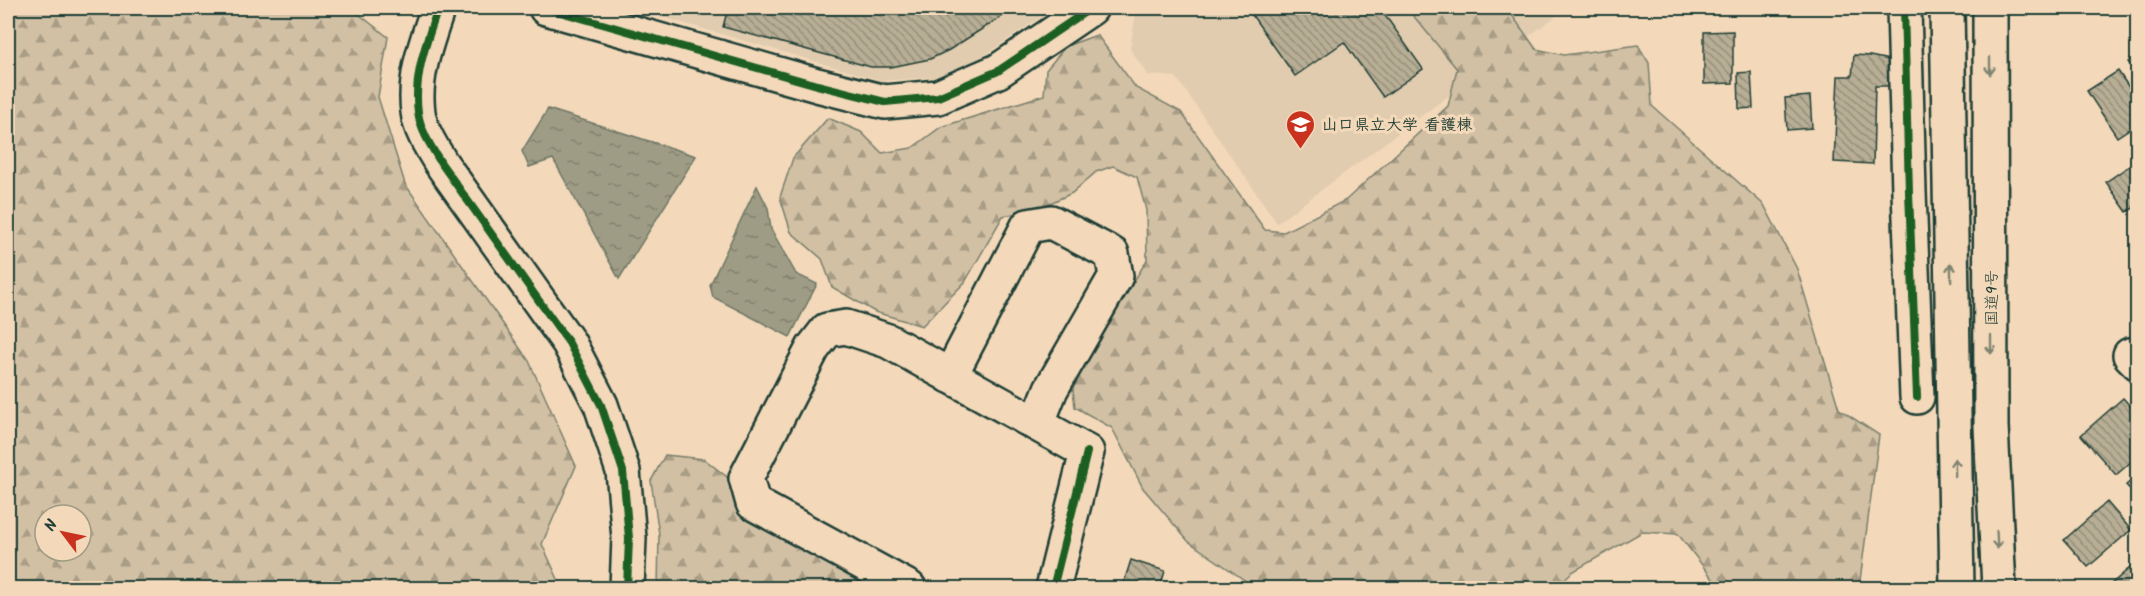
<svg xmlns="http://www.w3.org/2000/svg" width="2145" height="596" font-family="Kalam,'Klee One',sans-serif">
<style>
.built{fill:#e1ccaf}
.forest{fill:url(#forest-firs);stroke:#787e6c;stroke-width:1.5;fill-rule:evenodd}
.water{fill:url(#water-ripples);stroke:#6c7665;stroke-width:1.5}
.building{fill:url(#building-back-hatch);stroke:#1f3d34;stroke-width:1.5}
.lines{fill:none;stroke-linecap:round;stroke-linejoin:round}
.minor-casing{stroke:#1f3d34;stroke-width:38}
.highway-casing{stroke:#1f3d34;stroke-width:38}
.minor{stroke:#f3d9ba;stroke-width:33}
.highway{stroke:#f3d9ba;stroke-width:33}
.cycleway-casing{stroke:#f3d9ba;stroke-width:11}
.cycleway{stroke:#1b5e20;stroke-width:8}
.oneway{stroke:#7e8370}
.labels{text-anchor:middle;stroke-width:6;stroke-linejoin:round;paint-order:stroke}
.poi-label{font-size:16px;font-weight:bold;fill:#1f3d34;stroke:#f3d9ba;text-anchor:start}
.street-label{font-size:16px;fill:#1f3d34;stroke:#f3d9ba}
</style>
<defs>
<pattern id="forest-firs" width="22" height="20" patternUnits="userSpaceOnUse" patternTransform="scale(1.5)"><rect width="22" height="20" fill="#d1c0a4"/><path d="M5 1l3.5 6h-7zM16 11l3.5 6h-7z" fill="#a99d86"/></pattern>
<pattern id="water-ripples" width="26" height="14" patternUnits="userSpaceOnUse" patternTransform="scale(1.5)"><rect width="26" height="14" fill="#9f9c85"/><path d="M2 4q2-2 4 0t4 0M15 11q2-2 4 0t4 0" fill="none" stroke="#81806e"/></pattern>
<pattern id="building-back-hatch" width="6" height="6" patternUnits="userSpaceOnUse" patternTransform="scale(1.5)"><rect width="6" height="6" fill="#b8ae95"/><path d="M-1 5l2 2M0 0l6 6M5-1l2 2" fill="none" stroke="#958f7a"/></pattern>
</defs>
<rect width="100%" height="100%" fill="#f3d9ba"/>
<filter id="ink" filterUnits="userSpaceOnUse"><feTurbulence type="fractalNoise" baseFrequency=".0167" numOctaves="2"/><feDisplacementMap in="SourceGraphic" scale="12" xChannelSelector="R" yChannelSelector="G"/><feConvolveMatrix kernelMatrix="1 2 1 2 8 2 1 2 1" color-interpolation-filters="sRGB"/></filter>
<g filter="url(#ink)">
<g class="built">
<path d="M 631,8 L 1054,8 L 972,64 L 934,77 L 883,81 Z"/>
<path d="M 1124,8 L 1567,8 L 1277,223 L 1176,77 L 1148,75 L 1130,49 L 1136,13 Z"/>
</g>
<g class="forest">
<path d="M 8,8 L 351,8 L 388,37 L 378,97 L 405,184 L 529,361 L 576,466 L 542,544 L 562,588 L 8,588 ZM 45,515 L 81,515 L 81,551 L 45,551 Z"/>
<path d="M 1407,8 L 1507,8 L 1536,49 L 1564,55 L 1638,45 L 1649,63 L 1652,106 L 1764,205 L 1797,269 L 1839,409 L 1879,435 L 1859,588 L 1720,588 L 1678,534 L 1642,532 L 1572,572 L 1555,588 L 1405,588 L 1401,587 L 1398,588 L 1256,588 L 1188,541 L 1143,488 L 1112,428 L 1075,407 L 1072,381 L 1147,260 L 1146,210 L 1137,177 L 1113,166 L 1096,172 L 1072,193 L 1035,210 L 1003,216 L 965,282 L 922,326 L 875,312 L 832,287 L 822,259 L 791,232 L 780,197 L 793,158 L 828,118 L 861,132 L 882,153 L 912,148 L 941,127 L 1044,95 L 1046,70 L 1066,46 L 1097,35 L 1136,88 L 1181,112 L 1265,230 L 1284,232 L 1346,200 L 1448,106 L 1457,69 Z"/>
<path d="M 665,455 L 704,459 L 727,477 L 737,504 L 876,588 L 658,588 L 659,534 L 651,481 Z"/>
</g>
<g class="water">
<path d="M 548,109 L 696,156 L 619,279 L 553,159 L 529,167 L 522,151 Z"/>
<path d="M 757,186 L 768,208 L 771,229 L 796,274 L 817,284 L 790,337 L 713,297 L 710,285 Z"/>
</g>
<g class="building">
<path d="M 728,8 L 1015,8 L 949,50 L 930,59 L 891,67 L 871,67 L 723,27 Z"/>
<path d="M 1247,8 L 1380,8 L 1423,69 L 1383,97 L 1344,42 L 1295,76 Z"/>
<path d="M 1733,31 L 1733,83 L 1704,84 L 1704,32 Z"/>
<path d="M 1854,55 L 1870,56 L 1890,60 L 1890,86 L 1875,86 L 1873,164 L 1834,162 L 1838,76 L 1852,76 Z"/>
<path d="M 2138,56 L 2138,75 L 2128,62 Z"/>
<path d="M 2118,71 L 2138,101 L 2138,123 L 2117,137 L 2087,91 Z"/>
<path d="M 1751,72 L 1753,108 L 1739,109 L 1738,73 Z"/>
<path d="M 1810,96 L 1812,128 L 1787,130 L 1785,98 Z"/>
<path d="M 2138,160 L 2138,205 L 2127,212 L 2106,182 Z"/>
<path d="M 2123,398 L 2138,415 L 2138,456 L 2116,475 L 2081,435 Z"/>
<path d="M 2138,475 L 2138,498 L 2126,485 Z"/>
<path d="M 2107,502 L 2131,530 L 2088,567 L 2064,540 Z"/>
<path d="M 1131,560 L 1165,571 L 1160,588 L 1122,588 Z"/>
<path d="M 2138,561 L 2138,588 L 2113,588 L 2110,585 Z"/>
</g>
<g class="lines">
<defs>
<g id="minor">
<path d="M 438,8 C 427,41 413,76 418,112 C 420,130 432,148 441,163 L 569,343 L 601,405 L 623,471 L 629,538 L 627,588"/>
<path d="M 546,8 L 817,85 L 885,102 L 938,97 L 998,71 L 1091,8"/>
<path d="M 1904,8 L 1909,192 L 1917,397"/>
<path d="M 2130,355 L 2138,363"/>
<path d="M 950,376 L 1028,226 L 1051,222 L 1112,254 L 1116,276 L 1051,389 L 1037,424"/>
<path d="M 909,588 L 753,503 L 746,478 L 813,348 L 827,330 L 846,327 L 888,341 L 1087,452 L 1053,588"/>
</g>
<g id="highway">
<path d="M 1947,8 L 1957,588"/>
<path d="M 1990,8 L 1991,426 L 1999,588"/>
</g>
</defs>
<use href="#minor" class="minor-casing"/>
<use href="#highway" class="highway-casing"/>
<use href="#minor" class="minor"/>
<use href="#highway" class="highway"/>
<defs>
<g id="cycleway">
<path d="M 438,8 C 427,41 413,76 418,112 C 420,130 432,148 441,163 L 569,343 L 601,405 L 623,471 L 629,538 L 627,588"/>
<path d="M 546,8 L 817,85 L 885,102 L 938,97 L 998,71 L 1091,8"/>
<path d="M 1904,8 L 1909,192 L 1917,397"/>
<path d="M 1053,588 L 1087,452"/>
</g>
</defs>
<use href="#cycleway" class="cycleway-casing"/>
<use href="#cycleway" class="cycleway"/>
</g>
<defs><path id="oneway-shaft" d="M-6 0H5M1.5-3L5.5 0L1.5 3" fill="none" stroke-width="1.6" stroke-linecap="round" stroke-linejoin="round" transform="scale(1.5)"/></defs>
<g class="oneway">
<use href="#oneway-shaft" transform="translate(1990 66) rotate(90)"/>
<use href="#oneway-shaft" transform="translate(1951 272) rotate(-91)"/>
<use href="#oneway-shaft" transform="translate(1991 345) rotate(90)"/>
<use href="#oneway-shaft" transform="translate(1955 467) rotate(-91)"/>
<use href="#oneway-shaft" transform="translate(1997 540) rotate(87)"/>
</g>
</g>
<defs>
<symbol id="university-pin" viewBox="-11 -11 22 30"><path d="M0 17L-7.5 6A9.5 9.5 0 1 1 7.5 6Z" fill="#c8321e" stroke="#f3d9ba"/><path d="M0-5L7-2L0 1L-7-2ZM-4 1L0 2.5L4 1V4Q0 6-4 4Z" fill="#fff"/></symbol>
</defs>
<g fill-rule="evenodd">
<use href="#university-pin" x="1284" y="108" width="33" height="45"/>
</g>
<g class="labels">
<g class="poi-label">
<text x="1322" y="130">山口県立大学 看護棟</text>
</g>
<g class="street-label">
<text transform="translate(1991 298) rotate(-90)" y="6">国道9号</text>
</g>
</g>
<rect width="2145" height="596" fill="none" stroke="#f3d9ba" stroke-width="30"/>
<rect x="15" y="15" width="2115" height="566" fill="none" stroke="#1f3d34" stroke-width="2" filter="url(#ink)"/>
<g transform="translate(63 533) rotate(302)"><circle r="28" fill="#f3d9ba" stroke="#9e9b84" stroke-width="1.5"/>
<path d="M0-4.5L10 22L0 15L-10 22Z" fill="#c8321e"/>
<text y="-9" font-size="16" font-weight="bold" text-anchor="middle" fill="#1f3d34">N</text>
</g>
</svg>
